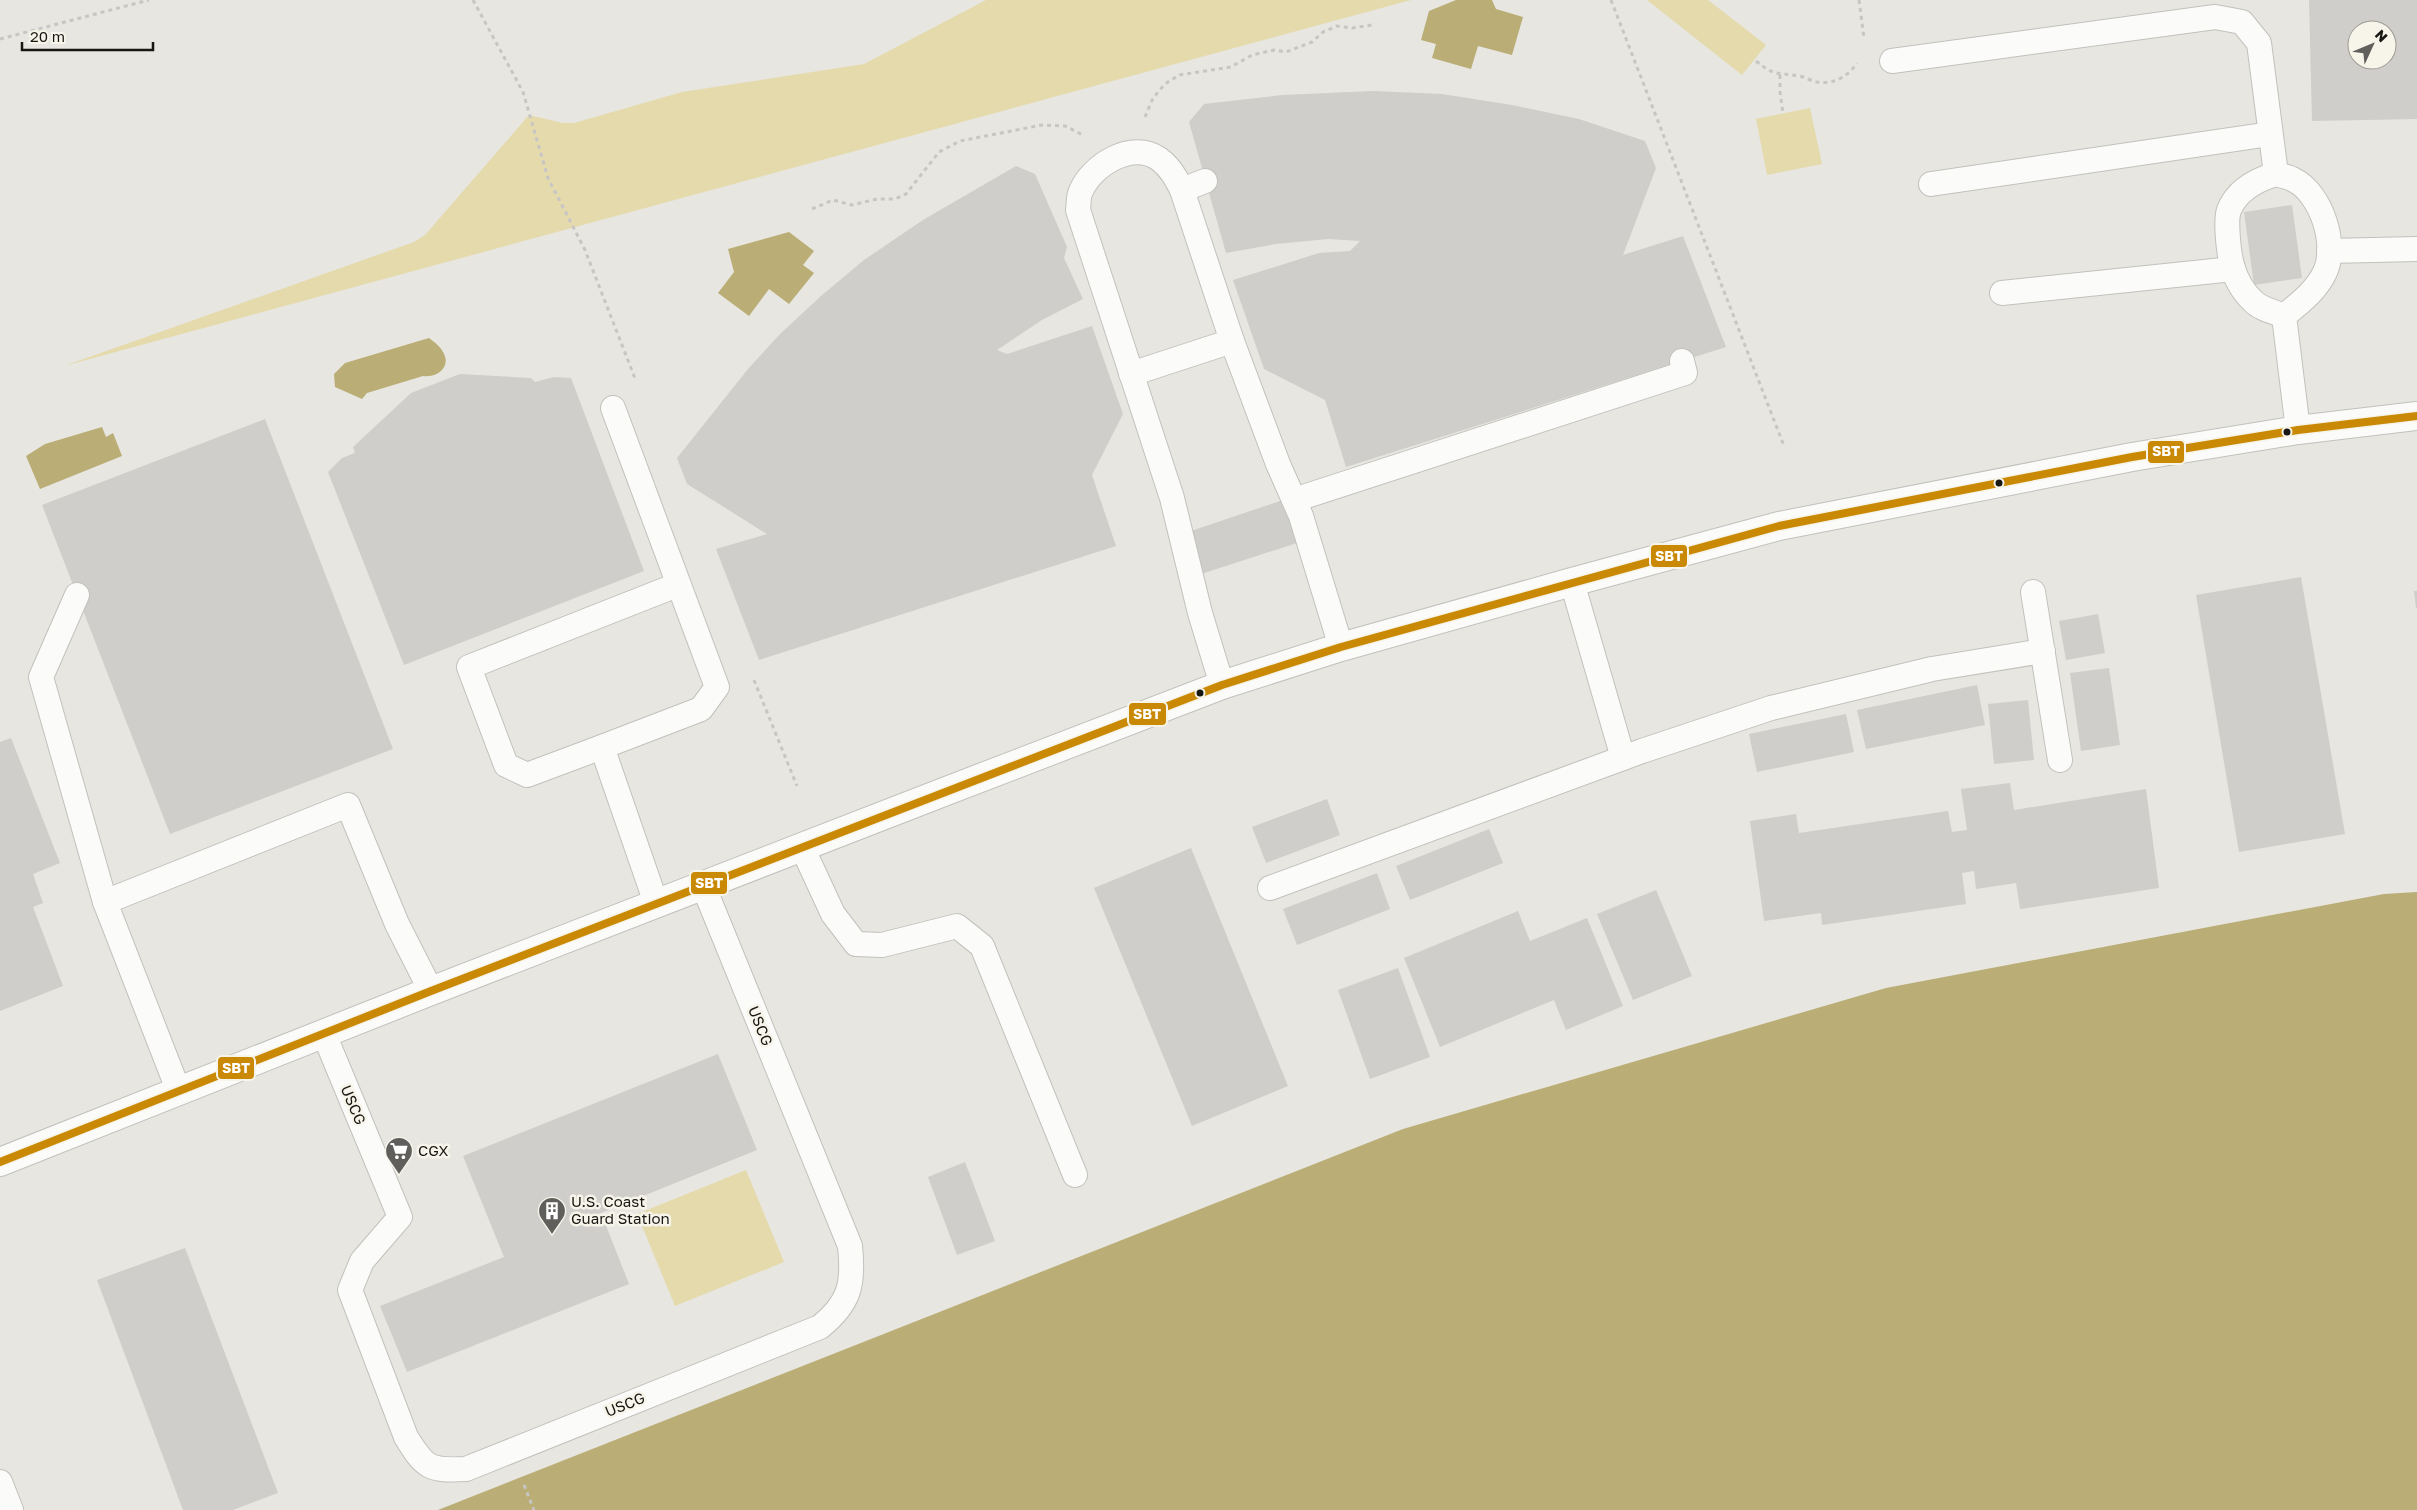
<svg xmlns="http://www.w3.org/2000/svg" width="2417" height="1510" font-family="'Golos Text',sans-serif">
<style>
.green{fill:#e5daac}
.water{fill:#baad75}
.building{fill:#cfceca;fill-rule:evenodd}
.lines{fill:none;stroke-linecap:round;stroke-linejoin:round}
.service-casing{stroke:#c2c1bc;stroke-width:26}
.primary-casing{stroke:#c2c1bc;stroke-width:30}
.path{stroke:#c7c6c5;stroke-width:3;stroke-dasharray:4 4;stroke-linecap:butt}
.service{stroke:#fbfbfa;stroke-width:24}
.primary{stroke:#fbfbfa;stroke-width:28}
.bus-1-casing{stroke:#f7f5ea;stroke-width:11}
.bus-1{stroke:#ca8904;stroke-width:8}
.bus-dot{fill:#181713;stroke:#f7f5ea;stroke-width:2}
.labels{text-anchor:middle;stroke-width:5;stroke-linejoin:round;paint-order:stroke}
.street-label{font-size:15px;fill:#181713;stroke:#f7f5ea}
.poi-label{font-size:15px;fill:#181713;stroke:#f7f5ea;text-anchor:start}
.line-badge{stroke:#f7f5ea;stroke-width:2}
.badge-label{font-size:14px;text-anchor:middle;font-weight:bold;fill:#fff}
</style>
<rect width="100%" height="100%" fill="#e7e6e0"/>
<g class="green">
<path d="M 986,0 L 1411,0 L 64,366 L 414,242 L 425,235 L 529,115 L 563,123 L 574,123 L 682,92 L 864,64 Z"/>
<path d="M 1647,0 L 1708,0 L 1766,45 L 1742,75 Z"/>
<path d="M 1810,108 L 1822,164 L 1767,175 L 1756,119 Z"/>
<path d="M 746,1170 L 784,1262 L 675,1306 L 637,1214 Z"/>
</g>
<g class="water">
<path d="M 1456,0 L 1492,0 L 1496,9 L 1523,17 L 1512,55 L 1478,46 L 1471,69 L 1432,58 L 1436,44 L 1421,40 L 1429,11 Z"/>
<path d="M 789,232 L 814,251 L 803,265 L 814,273 L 789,304 L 769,289 L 749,316 L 718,293 L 734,272 L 728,249 Z"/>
<path d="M 429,338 C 434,342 440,346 443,352 C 452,367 437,378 423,376 L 367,393 L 362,399 L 335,387 L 334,374 L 345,363 Z"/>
<path d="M 102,427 L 106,437 L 113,433 L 122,456 L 40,489 L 26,456 L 45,444 Z"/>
<path d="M 2417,892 L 2417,1510 L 438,1510 L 1403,1129 L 1886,988 L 2384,894 Z"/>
</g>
<g class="building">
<path d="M 2309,0 L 2417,0 L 2417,119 L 2312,121 ZM 2357,30 L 2387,30 L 2387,60 L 2357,60 Z"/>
<path d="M 1374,91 L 1442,94 L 1512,105 L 1579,119 L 1645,141 L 1656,168 L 1623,255 L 1683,236 L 1726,347 L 1346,467 L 1325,400 L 1264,369 L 1233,280 L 1319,253 L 1350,251 L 1360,241 L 1328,239 L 1276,244 L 1226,253 L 1189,122 L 1204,104 L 1282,95 Z"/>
<path d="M 1016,166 L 1035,174 L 1067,247 L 1064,258 L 1083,299 L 1042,320 L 997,350 L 1007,354 L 1092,326 L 1123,414 L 1092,475 L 1116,546 L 759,660 L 716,549 L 767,534 L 687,484 L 677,458 L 748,369 L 779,335 L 821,296 L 864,260 L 923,220 Z"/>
<path d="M 2292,205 L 2302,278 L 2254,285 L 2244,212 Z"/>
<path d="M 460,374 L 531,378 L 535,382 L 554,377 L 571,378 L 644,571 L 404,665 L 328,472 L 342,458 L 355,453 L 353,447 L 411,393 Z"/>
<path d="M 265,419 L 393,749 L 170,834 L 42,505 Z"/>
<path d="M 1283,500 L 1297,543 L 1198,575 L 1185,533 Z"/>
<path d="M 2301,577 L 2345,834 L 2239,852 L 2196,595 Z"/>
<path d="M 2414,591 L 2417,591 L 2417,608 L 2416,608 Z"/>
<path d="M 2098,614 L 2105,653 L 2066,660 L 2059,621 Z"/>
<path d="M 2109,668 L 2120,745 L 2081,751 L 2070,673 Z"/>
<path d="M 1977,685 L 1985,725 L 1866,749 L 1857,710 Z"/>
<path d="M 2028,700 L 2034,760 L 1994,764 L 1988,704 Z"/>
<path d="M 1846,714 L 1854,752 L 1757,772 L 1749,734 Z"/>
<path d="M 11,738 L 60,863 L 33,874 L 43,903 L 33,907 L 63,986 L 0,1011 L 0,742 Z"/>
<path d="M 2010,783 L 2014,810 L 2146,789 L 2159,888 L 2020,909 L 2016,883 L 1976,889 L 1974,871 L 1962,873 L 1966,904 L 1822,925 L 1821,913 L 1764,921 L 1750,821 L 1796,814 L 1799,833 L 1948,811 L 1952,832 L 1967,830 L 1961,789 Z"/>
<path d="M 1327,799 L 1340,835 L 1266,863 L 1252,827 Z"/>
<path d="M 1489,829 L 1503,863 L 1410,900 L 1396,866 Z"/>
<path d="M 1191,848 L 1288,1086 L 1192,1126 L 1094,888 Z"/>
<path d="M 1377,873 L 1390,909 L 1297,945 L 1283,909 Z"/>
<path d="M 1656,890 L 1692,976 L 1633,1000 L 1597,914 Z"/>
<path d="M 1518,911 L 1530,941 L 1587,918 L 1623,1006 L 1566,1030 L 1554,1000 L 1440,1047 L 1404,958 Z"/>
<path d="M 1398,968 L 1430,1057 L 1370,1079 L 1338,990 Z"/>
<path d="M 718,1054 L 757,1150 L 601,1213 L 629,1284 L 407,1372 L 380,1306 L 504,1257 L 463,1156 Z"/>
<path d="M 965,1162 L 995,1241 L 957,1255 L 928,1177 Z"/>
<path d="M 185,1248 L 278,1493 L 233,1510 L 183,1510 L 97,1280 Z"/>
</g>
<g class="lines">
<defs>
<g id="service">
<path d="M 1892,61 L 2215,17 L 2242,22 L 2259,43 L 2276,174"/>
<path d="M 2276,174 C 2282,176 2289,177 2294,180 C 2321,193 2338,245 2325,272 C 2316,291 2300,303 2284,316 C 2275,312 2260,309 2253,301 C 2244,293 2236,280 2233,268 C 2229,257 2225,221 2229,210 C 2237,190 2256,180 2276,174 Z"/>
<path d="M 1931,184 L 2270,134"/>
<path d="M 1182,190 L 1205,181"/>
<path d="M 2329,251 L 2417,249"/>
<path d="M 2002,293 L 2233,269"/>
<path d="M 2284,316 L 2298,430"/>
<path d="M 1131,374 L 1232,341"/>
<path d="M 613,408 L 717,687 L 701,709 L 602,747 L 656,903"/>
<path d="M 1294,500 L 1685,373 L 1682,361"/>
<path d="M 1572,582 L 1623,758"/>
<path d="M 2033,592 L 2060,760"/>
<path d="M 77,595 L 41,677 L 105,902"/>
<path d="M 1222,685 L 1200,613 L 1172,498 L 1078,210 C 1079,204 1078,196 1081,191 C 1092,165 1132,140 1159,159 C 1170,167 1176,178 1182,190 L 1232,341 L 1278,464 L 1301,516 L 1341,647"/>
<path d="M 602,747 L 527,775 L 506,765 L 469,667 L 677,585"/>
<path d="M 802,847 L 833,914 L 856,944 L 882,945 L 957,926 L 982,946 L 1075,1175"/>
<path d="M 1270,888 L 1642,751 L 1771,708 L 1932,669 L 2043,651"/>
<path d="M 324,1034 L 400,1217 L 362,1261 L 350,1290 L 406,1437 C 425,1468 429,1471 466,1469 L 820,1327 C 850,1303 854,1284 850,1246 L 703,885"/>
<path d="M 179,1092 L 105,902 L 348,805 L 397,924 L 431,991"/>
<path d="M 0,1482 L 11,1510"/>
</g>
<path id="primary" d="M 0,1162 L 431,991 L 949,790 L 1222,685 L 1341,647 L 1572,582 L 1779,526 L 2132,457 L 2298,430 L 2417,416"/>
</defs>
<use href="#service" class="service-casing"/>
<use href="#primary" class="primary-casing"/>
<g class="path">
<path d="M 473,0 L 523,92 L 548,178 L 585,250 L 636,381"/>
<path d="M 1611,0 L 1784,446"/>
<path d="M 1859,0 L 1864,38"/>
<path d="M 0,39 L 149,0"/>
<path d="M 1756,61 C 1776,77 1776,72 1799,76 C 1805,77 1811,81 1817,82 C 1833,85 1849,76 1857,63"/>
<path d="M 1780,75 L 1780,92 L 1783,113"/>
<path d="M 1145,117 L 1153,98 L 1165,84 L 1179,75 L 1231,67 L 1252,55 L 1274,50 L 1286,52 L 1312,42 L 1323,32 L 1337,26 L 1352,28 L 1372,25"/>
<path d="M 812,209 L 833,200 L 852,205 L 877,199 L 895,199 L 906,194 L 939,152 L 960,141 L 1042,125 L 1065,126 L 1083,135"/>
<path d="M 754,680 L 797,786"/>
<path d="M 524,1485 L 534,1510"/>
</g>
<use href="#service" class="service"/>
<use href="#primary" class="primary"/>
<defs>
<path id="bus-1" d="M 0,1162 L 431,991 L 1222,685 L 1341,647 L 1779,526 L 2132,457 L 2298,430 L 2417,416"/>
</defs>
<use href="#bus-1" class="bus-1-casing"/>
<use href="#bus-1" class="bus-1"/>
</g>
<defs>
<symbol id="supermarket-pin" viewBox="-11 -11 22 30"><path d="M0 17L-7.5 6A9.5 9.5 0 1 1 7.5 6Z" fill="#605f5b" stroke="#f7f5ea"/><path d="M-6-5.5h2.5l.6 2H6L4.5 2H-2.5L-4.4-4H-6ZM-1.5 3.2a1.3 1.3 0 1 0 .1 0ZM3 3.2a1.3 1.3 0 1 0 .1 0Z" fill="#fff"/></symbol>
<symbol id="building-pin" viewBox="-11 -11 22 30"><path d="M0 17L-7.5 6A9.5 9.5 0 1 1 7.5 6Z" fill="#605f5b" stroke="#f7f5ea"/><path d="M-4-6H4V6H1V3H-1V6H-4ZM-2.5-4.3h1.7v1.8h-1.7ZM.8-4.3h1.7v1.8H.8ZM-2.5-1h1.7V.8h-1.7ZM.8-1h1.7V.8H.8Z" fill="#fff"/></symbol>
</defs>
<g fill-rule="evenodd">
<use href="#supermarket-pin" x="383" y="1135" width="32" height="43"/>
<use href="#building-pin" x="536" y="1195" width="32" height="43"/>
</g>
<g class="bus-dot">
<circle cx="2287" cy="432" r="4.5"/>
<circle cx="1999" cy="483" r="4.5"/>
<circle cx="1200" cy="693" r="4.5"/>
</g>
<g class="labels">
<g class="street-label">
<text transform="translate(760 1026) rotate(68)" y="5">USCG</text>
<text transform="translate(353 1105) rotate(67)" y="5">USCG</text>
<text transform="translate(625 1405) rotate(-22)" y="5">USCG</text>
</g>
<g class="poi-label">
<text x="418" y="1156">CGX</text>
<text x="571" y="1207">U.S. Coast<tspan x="571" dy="17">Guard Station</tspan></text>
</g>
</g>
<g class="line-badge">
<rect x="2147" y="440" width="38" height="24" rx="5" fill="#ca8904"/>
<rect x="1650" y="544" width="38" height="24" rx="5" fill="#ca8904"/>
<rect x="1128" y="702" width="39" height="24" rx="5" fill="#ca8904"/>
<rect x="690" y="871" width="38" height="24" rx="5" fill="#ca8904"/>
<rect x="217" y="1056" width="38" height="24" rx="5" fill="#ca8904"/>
</g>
<g class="badge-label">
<text x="2166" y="456">SBT</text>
<text x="1669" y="561">SBT</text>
<text x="1147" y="719">SBT</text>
<text x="709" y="888">SBT</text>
<text x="236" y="1073">SBT</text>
</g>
<g transform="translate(2372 45) rotate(46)"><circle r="24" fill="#f7f5ea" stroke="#9e9c94"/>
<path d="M0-4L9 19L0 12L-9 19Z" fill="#605f5b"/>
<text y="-8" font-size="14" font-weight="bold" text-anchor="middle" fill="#181713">N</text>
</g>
<path d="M22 42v8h131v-8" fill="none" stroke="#181713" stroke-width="2.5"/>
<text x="30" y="42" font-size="15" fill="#181713" stroke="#f7f5ea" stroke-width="4" paint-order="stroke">20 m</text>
</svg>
